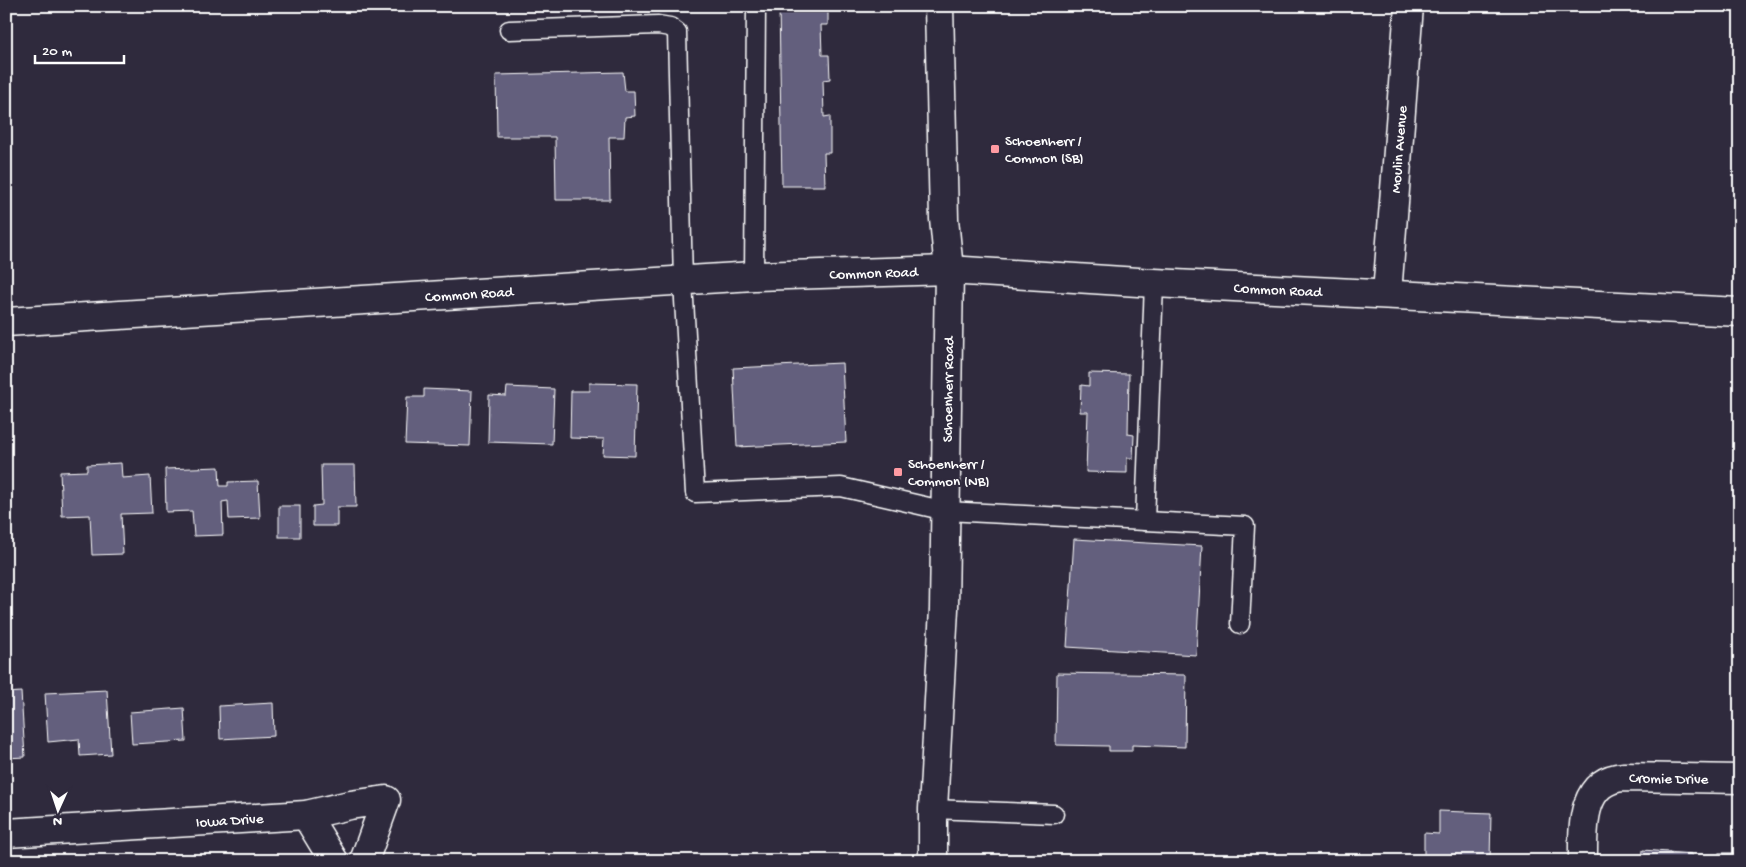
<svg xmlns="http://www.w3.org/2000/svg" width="1746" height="867" font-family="'Gochi Hand',sans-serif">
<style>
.building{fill:#635f7d;stroke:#fff}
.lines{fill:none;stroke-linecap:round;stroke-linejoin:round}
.service-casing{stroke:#fff;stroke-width:21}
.minor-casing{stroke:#fff;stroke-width:31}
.tertiary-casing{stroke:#fff;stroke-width:31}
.secondary-casing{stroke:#fff;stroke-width:31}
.service{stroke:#2f2a3d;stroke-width:18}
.minor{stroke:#2f2a3d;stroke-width:28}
.tertiary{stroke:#2f2a3d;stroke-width:28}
.secondary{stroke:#2f2a3d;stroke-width:28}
.poi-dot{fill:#ff9aa2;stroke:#2f2a3d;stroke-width:2}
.labels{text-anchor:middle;stroke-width:4;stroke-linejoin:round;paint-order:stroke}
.poi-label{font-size:15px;fill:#fff;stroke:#2f2a3d;text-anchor:start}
.street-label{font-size:15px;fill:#fff;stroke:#2f2a3d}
</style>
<rect width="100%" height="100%" fill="#2f2a3d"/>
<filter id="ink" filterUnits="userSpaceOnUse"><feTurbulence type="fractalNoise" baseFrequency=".02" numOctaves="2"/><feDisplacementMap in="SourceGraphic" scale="10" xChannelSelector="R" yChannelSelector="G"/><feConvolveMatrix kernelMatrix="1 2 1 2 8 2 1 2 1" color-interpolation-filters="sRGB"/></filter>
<g filter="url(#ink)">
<g class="building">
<path d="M 779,6 L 828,6 L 828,25 L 821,25 L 822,55 L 829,55 L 830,79 L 823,80 L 824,117 L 830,116 L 830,153 L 824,153 L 825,186 L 782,186 Z"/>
<path d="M 623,72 L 625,91 L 634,91 L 635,116 L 625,117 L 624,137 L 609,137 L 610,200 L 556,200 L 555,137 L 497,137 L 496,75 Z"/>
<path d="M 842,363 L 846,442 L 737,447 L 733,368 Z"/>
<path d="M 1089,373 L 1129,374 L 1128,434 L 1134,435 L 1133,458 L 1127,458 L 1127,473 L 1086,472 L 1088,412 L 1080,412 L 1081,385 L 1089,386 Z"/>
<path d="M 589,383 L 637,384 L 635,456 L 603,455 L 604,439 L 570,438 L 571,391 L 589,391 Z"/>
<path d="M 507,387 L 554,389 L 552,444 L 488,442 L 489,395 L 506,396 Z"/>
<path d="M 424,389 L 472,391 L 470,446 L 405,444 L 407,397 L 424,397 Z"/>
<path d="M 121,463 L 122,478 L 150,476 L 152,513 L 121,514 L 123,554 L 92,555 L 90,515 L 62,516 L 60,472 L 87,471 L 87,465 Z"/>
<path d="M 321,465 L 355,465 L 356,507 L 337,507 L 337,526 L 313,526 L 313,506 L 322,505 Z"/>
<path d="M 219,467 L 220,486 L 228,486 L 228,482 L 258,481 L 260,518 L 229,519 L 228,501 L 222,502 L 223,535 L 194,536 L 192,511 L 166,512 L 165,469 Z"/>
<rect x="279" y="506" width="21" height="31"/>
<path d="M 1074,539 L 1202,546 L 1196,655 L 1067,647 Z"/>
<path d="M 1057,673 L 1186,675 L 1185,747 L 1132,745 L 1132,751 L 1109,751 L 1109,746 L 1056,745 Z"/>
<path d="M 107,690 L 111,754 L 80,756 L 79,739 L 48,742 L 45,693 Z"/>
<path d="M 21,692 L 25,757 L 6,758 L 6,693 Z"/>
<path d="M 273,703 L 274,736 L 220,739 L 219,706 Z"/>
<path d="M 184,708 L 186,741 L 132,744 L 130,712 Z"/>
<path d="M 1439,811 L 1491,813 L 1490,861 L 1424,861 L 1424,833 L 1439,834 Z"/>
<path d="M 1643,850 L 1692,854 L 1692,858 L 1706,858 L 1705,861 L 1642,861 Z"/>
<rect x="1719" y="853" width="21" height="8"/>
</g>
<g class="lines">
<defs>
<g id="service">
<path d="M 509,30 L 658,25 L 670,27 L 677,32 L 683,282 L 695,493 L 841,487 L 946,511 L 1245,526 L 1240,624"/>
<path d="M 754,276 L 756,6"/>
<path d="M 1145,521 L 1154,283"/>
<path d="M 933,809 L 1054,814"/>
</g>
<g id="minor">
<path id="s1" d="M 1387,294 L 1409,6"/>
<path d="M 306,815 L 334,861"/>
<path id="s2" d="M 6,833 L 306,815 L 350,805 L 386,800 L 364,861"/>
<path id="s3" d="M 1583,861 C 1583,829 1580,780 1624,777 L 1740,779"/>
</g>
<g id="tertiary">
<path id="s4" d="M 6,322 L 754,276 L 949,270 L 1154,283 L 1740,312"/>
</g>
<g id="secondary">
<path id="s5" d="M 933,861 L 933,809 L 944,609 L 949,270 L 944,219 L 939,6"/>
</g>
</defs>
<use href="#service" class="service-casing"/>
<use href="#minor" class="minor-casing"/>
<use href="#tertiary" class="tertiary-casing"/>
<use href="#secondary" class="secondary-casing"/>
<use href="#service" class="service"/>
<use href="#minor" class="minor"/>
<use href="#tertiary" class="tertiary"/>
<use href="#secondary" class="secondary"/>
</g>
</g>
<g class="poi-dot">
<rect x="990" y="144" width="10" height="10" rx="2.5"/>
<rect x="893" y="467" width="10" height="10" rx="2.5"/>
</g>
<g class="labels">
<g class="poi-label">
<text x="1005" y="145">Schoenherr /<tspan x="1005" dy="17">Common (SB)</tspan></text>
<text x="908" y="468">Schoenherr /<tspan x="908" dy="17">Common (NB)</tspan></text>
</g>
<g class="street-label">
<text dy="5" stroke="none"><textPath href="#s1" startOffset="145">Moulin Avenue</textPath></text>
<text dy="5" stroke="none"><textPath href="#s4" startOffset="869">Common Road</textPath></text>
<text dy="5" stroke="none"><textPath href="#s4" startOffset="1274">Common Road</textPath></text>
<text dy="5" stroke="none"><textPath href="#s4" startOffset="464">Common Road</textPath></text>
<text dy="5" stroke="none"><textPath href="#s5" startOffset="472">Schoenherr Road</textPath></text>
<text dy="5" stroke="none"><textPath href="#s3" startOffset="150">Cromie Drive</textPath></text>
<text dy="5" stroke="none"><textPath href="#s2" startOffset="224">Iowa Drive</textPath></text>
</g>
</g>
<rect width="1746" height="867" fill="none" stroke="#2f2a3d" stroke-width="25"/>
<rect x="12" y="12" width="1721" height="842" fill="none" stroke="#fff" stroke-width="2" filter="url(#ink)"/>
<g transform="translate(58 810) rotate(183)" stroke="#2f2a3d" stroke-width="4" paint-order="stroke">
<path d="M0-4L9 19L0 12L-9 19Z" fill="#ffffff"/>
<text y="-8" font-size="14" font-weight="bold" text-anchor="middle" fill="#ffffff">N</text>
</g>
<path d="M35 55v8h89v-8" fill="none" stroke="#ffffff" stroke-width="2.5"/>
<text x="42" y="55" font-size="15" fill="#ffffff" stroke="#2f2a3d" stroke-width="4" paint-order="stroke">20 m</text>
</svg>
